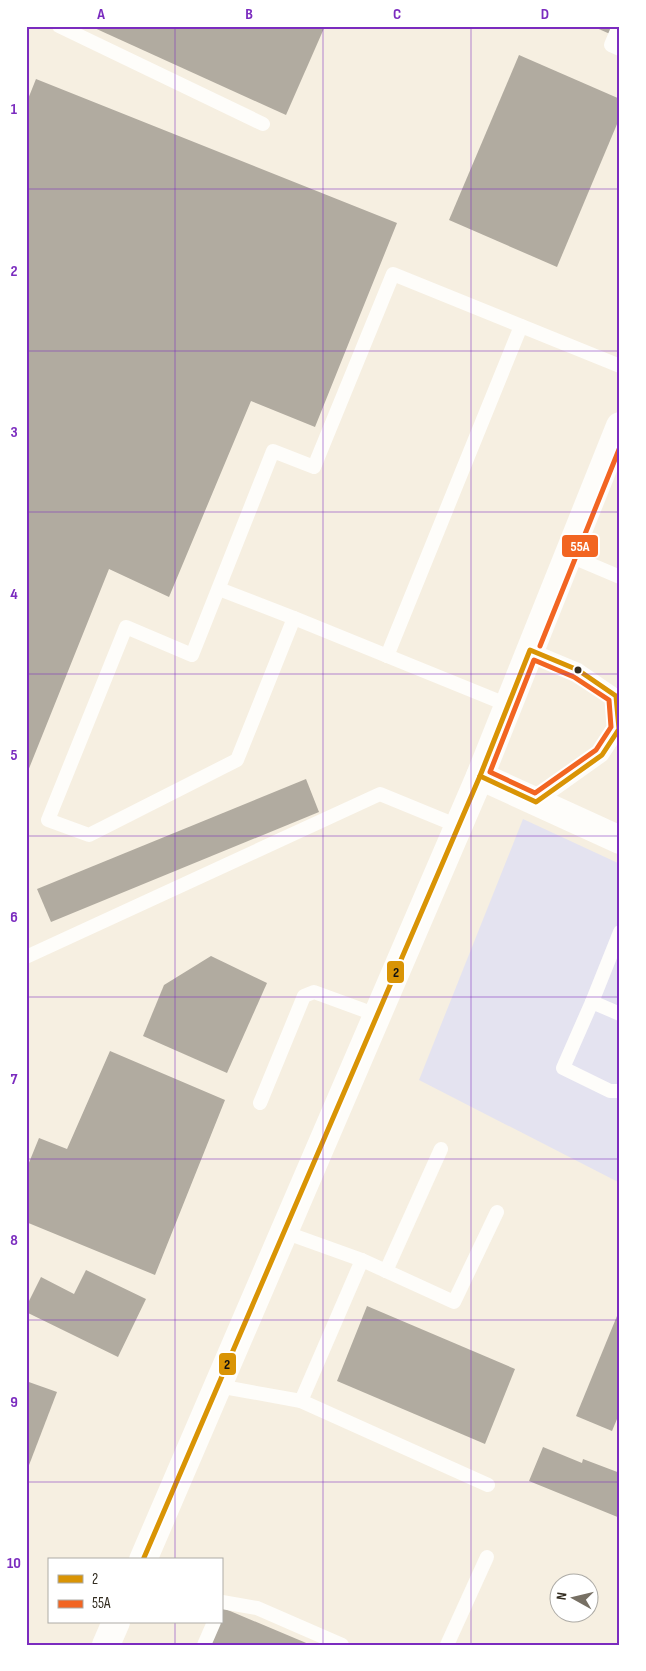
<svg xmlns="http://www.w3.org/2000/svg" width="646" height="1671" font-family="'Sofia Sans Condensed',sans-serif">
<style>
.green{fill:#e4e3f0}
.building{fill:#b1aba0}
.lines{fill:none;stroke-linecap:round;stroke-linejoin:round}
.lane{stroke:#fefdfa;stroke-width:14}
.street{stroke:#fefdfa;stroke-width:28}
.secondary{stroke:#fefdfa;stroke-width:28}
.bus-1-casing{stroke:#fff;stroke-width:9}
.bus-2-casing{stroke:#fff;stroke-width:9}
.bus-1{stroke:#d99405;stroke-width:5}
.bus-2{stroke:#f26522;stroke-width:5}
.grid{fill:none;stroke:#7b2cbf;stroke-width:1;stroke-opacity:0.55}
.bus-dot{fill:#322c20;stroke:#fff;stroke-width:2}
.line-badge{stroke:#fff;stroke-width:2}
.badge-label{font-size:14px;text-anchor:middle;font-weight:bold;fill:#fff}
.pale-badge-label{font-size:14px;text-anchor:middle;font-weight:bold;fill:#111}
.neatline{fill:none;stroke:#7b2cbf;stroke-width:2}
.grid-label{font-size:16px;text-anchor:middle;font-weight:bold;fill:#7b2cbf}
</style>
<rect width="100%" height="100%" fill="#f6efe1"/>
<path class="green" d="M 523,819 L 620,864 L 620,1183 L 419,1080 Z"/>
<g class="building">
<path d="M 90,26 L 325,26 L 286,115 Z"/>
<path d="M 592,26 L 614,26 L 610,34 Z"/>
<path d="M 519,55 L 620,99 L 620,117 L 557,267 L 449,220 Z"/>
<path d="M 36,79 L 397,223 L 315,427 L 251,401 L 169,597 L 109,569 L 26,776 L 26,104 Z"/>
<path d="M 306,779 L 319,812 L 51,922 L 37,889 Z"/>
<path d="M 211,956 L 267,983 L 227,1073 L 143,1036 L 164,985 Z"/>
<path d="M 110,1051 L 225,1100 L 155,1275 L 26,1222 L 26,1170 L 39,1138 L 67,1149 Z"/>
<path d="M 86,1270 L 146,1299 L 118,1357 L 26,1312 L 26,1307 L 41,1277 L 74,1294 Z"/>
<path d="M 367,1306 L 515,1369 L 485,1444 L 337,1381 Z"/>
<path d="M 617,1316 L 620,1318 L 620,1412 L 612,1431 L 576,1416 Z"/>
<path d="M 26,1381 L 57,1392 L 26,1473 Z"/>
<path d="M 543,1447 L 582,1463 L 583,1459 L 620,1473 L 620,1518 L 529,1481 Z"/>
<path d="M 223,1608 L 311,1645 L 208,1645 L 217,1622 L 221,1622 Z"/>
</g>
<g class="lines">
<g class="lane">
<path d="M 59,26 L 263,124"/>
<path d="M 619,26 L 611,45 L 620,49"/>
<path d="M 568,555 L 620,577"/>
<path d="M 219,589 L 294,618"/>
<path d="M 530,650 L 578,670 L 616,696 L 619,729 L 602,755 L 536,802"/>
<path d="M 387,656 L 521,326"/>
<path d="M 508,705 L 294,618 L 237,760 L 89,835 L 48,820 L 126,627 L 192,655 L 273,451 L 314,467 L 393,274 L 620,366"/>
<path d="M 620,932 L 592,1002 L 563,1068 L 610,1091 L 620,1091"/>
<path d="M 26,957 L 380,794 L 458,826"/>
<path d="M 592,1002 L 620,1014"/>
<path d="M 260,1103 L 304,996 L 314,992 L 377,1015"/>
<path d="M 284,1232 L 362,1260"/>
<path d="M 386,1271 L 441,1149"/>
<path d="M 218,1386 L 301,1401"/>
<path d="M 488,1485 L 301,1401 L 362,1260 L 454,1302 L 497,1212"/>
<path d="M 222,1602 L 257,1608 L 342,1645"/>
<path d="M 204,1645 L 214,1622"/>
<path d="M 447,1645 L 487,1557"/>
</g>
<path class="street" d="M 480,776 L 620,840"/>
<g class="secondary">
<path d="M 143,1560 L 480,776 L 620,426"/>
<path d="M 106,1645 L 116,1622"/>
</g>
<defs>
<g id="bus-1">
<path d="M 530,650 L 578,670 L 616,696 L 619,729 L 602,755 L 536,802 L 480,776 Z"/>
<path d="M 143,1560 L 480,776"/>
</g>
<g id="bus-2">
<path d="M 540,646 L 620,447"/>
<path d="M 534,660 L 574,677 L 609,700 L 611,727 L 596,750 L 535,793 L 490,772 Z"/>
</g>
</defs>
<use href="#bus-1" class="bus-1-casing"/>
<use href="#bus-2" class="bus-2-casing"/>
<use href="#bus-1" class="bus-1"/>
<use href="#bus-2" class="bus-2"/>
</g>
<path class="grid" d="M 175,26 L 175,1560M 323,26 L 323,1645M 471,26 L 471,1645M 26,189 L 620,189M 26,351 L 620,351M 26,512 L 620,512M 26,674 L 620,674M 26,836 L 620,836M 26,997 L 620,997M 26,1159 L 620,1159M 26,1320 L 620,1320M 26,1482 L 620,1482M 175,1622 L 175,1645"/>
<circle class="bus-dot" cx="578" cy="670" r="4.5"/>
<g class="line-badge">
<rect x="561" y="534" width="38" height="24" rx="5" fill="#f26522"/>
<rect x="386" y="960" width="19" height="24" rx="5" fill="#d99405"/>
<rect x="218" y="1352" width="19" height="24" rx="5" fill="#d99405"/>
</g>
<g class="badge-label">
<text x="580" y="551">55A</text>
</g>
<g class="pale-badge-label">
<text x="396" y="977">2</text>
<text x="227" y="1369">2</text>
</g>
<rect width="646" height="1671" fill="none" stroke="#ffffff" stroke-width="55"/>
<rect x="48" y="1558" width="175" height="65" fill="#ffffff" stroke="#adaba6"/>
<rect x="58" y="1575" width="25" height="8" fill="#d99405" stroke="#adaba6"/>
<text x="92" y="1584" font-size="15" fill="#322c20">2</text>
<rect x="58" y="1600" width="25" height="8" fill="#f26522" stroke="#adaba6"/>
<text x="92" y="1608" font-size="15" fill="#322c20">55A</text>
<g transform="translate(574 1598) rotate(278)"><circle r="24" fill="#ffffff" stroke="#adaba6"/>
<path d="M0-4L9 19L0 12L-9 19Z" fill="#777064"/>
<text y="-8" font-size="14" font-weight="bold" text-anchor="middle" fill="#322c20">N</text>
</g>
<rect x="28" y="28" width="590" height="1616" class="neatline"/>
<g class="grid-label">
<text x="101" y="19">A</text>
<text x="249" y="19">B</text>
<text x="397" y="19">C</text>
<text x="545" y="19">D</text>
<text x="14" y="114">1</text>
<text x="14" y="276">2</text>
<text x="14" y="437">3</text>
<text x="14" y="599">4</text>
<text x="14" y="760">5</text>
<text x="14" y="922">6</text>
<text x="14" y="1084">7</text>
<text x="14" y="1245">8</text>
<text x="14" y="1407">9</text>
<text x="14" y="1568">10</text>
</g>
</svg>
